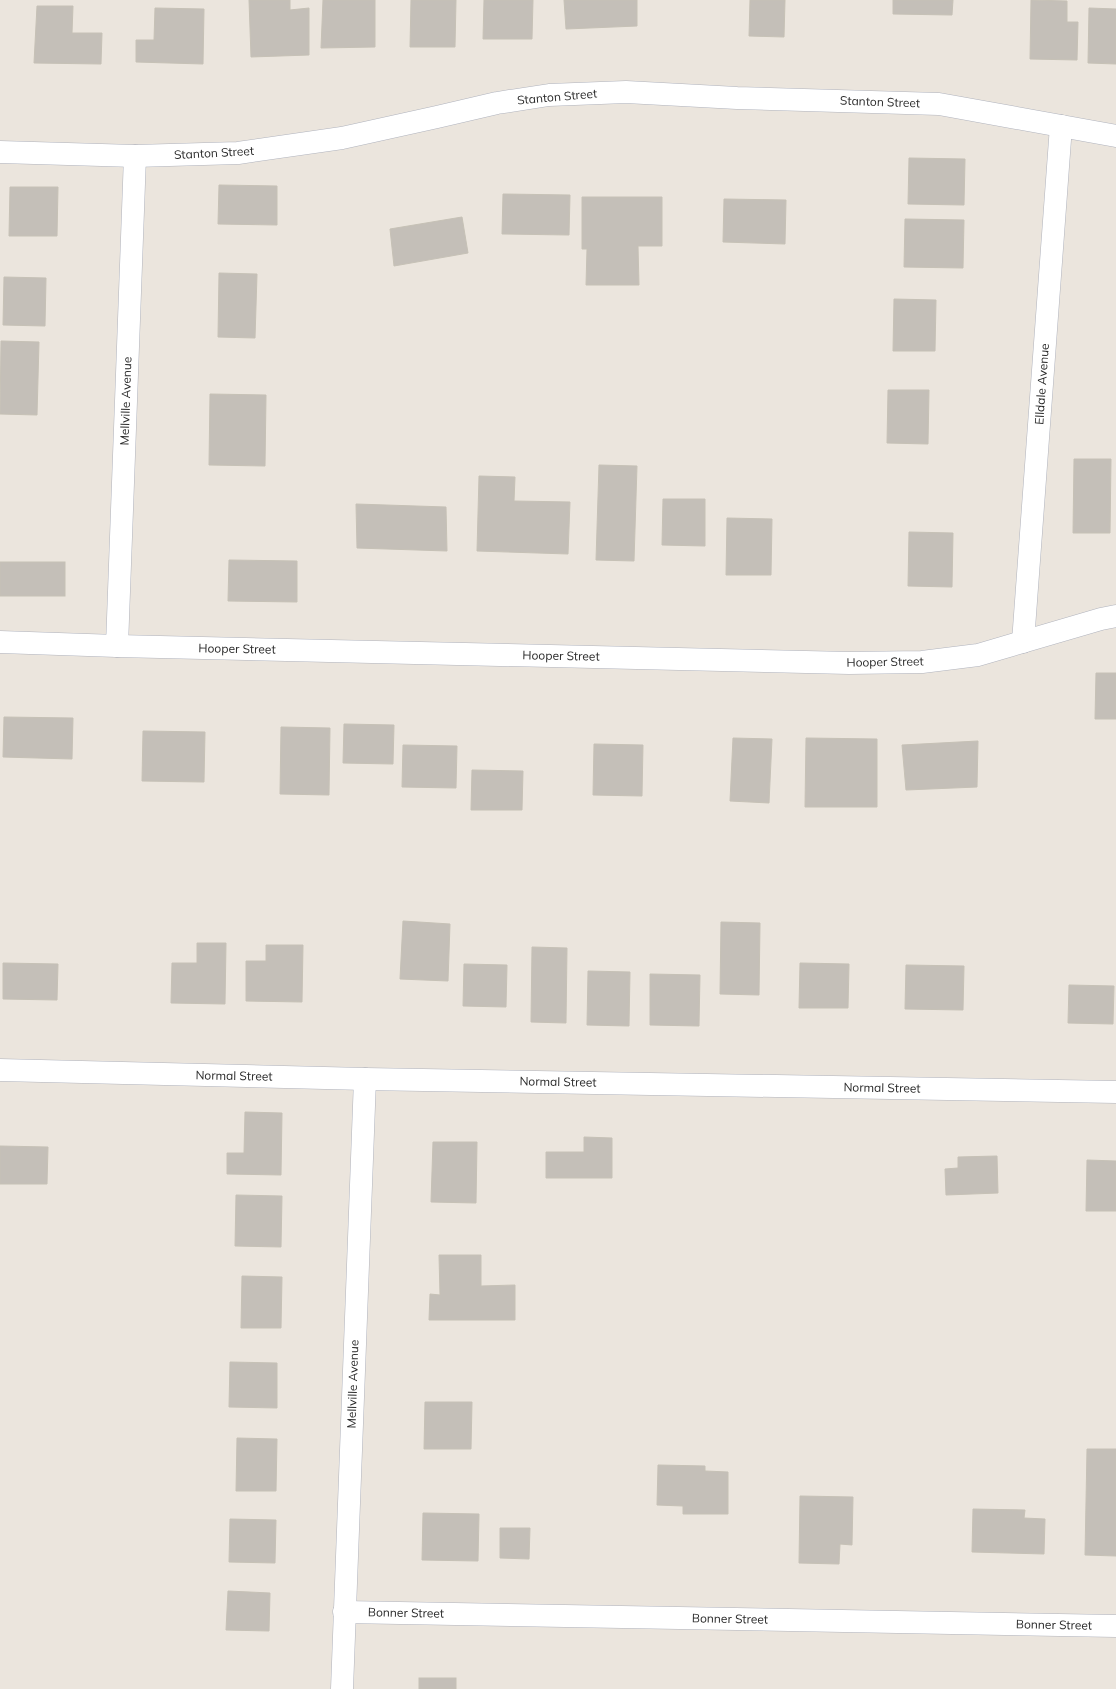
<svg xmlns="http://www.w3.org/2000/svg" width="1116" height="1689" font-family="Mulish,sans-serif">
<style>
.building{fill:#c4bfb8;stroke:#c6c1b6}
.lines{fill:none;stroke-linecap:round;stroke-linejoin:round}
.street-casing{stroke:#b0b3bd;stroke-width:23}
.street{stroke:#fff;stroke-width:22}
.labels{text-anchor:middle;stroke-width:3;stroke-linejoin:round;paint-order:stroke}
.street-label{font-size:12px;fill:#2a2a2a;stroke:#fff}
</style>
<rect width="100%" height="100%" fill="#ebe5dd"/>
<g class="building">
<path d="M 249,0 L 290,0 L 290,10 L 309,8 L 309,55 L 251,57 Z"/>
<path d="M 323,0 L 375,0 L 375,47 L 321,48 Z"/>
<path d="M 411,0 L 456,0 L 455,47 L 410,47 Z"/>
<path d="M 484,0 L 533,0 L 532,39 L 483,39 Z"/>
<path d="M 564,0 L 637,0 L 637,26 L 566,29 Z"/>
<path d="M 750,0 L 785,0 L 784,37 L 749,36 Z"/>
<path d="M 893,0 L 953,0 L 952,15 L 893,14 Z"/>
<path d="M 1031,0 L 1067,1 L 1067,22 L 1078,22 L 1077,60 L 1030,59 Z"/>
<path d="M 37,6 L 73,6 L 72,33 L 102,33 L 101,64 L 34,63 Z"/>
<path d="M 155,8 L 204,9 L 203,64 L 136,62 L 136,40 L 154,40 Z"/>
<path d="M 1089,8 L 1116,9 L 1116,64 L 1088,63 Z"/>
<path d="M 909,158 L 965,159 L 964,205 L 908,204 Z"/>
<path d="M 219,185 L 277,186 L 277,225 L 218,224 Z"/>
<path d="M 10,187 L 58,187 L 57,236 L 9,236 Z"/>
<path d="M 503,194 L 570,195 L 569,235 L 502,234 Z"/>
<path d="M 582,197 L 662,197 L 662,246 L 638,246 L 639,285 L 586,285 L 587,249 L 582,249 Z"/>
<path d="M 724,199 L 786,200 L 785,244 L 723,242 Z"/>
<path d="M 462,217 L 468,253 L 394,266 L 390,229 Z"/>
<path d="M 905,219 L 964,220 L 963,268 L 904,267 Z"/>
<path d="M 219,273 L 257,274 L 255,338 L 218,337 Z"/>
<path d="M 4,277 L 46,278 L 45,326 L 3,325 Z"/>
<path d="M 894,299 L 936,300 L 935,351 L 893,351 Z"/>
<path d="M 1,341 L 39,342 L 37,415 L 0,414 Z"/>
<path d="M 888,390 L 929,390 L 928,444 L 887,443 Z"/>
<path d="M 210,394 L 266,395 L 265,466 L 209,465 Z"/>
<path d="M 1074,459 L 1111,459 L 1110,533 L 1073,533 Z"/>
<path d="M 599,465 L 637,466 L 634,561 L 596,560 Z"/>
<path d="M 479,476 L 515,477 L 514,501 L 570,502 L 568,554 L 477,551 Z"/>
<path d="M 663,499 L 705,499 L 705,546 L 662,545 Z"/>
<path d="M 356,504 L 446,507 L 447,551 L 357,548 Z"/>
<path d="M 727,518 L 772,519 L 771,575 L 726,575 Z"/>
<path d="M 909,532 L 953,533 L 952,587 L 908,586 Z"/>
<path d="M 229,560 L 297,561 L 297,602 L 228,601 Z"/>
<rect x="0" y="562" width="65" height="34"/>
<path d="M 1096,673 L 1116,673 L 1116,719 L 1095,719 Z"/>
<path d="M 4,717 L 73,718 L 72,759 L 3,757 Z"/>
<path d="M 344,724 L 394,725 L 393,764 L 343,763 Z"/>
<path d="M 281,727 L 330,728 L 329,795 L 280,794 Z"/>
<path d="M 143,731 L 205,732 L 204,782 L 142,781 Z"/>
<path d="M 733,738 L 772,739 L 769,803 L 730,801 Z"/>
<path d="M 806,738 L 877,739 L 877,807 L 805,807 Z"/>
<path d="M 978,741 L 977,787 L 906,790 L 902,745 Z"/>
<path d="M 594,744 L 643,745 L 642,796 L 593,795 Z"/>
<path d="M 403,745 L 457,746 L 456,788 L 402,787 Z"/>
<path d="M 472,770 L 523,771 L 522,810 L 471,810 Z"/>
<path d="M 403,921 L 450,924 L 448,981 L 400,979 Z"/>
<path d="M 721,922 L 760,923 L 759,995 L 720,994 Z"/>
<path d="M 197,943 L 226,943 L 225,1004 L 171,1003 L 172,963 L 197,963 Z"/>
<path d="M 266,945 L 303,945 L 302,1002 L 246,1001 L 246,961 L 266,961 Z"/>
<path d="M 532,947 L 567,948 L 566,1023 L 531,1022 Z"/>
<path d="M 3,963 L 58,964 L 57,1000 L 3,999 Z"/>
<path d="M 800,963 L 849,964 L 848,1008 L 799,1008 Z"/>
<path d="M 464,964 L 507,965 L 506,1007 L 463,1006 Z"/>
<path d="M 906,965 L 964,966 L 963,1010 L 905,1009 Z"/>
<path d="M 588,971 L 630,972 L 629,1026 L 587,1025 Z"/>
<path d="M 650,974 L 700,975 L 699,1026 L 650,1025 Z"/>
<path d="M 1069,985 L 1114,986 L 1113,1024 L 1068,1023 Z"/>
<path d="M 245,1112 L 282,1113 L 281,1175 L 227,1174 L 227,1153 L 244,1153 Z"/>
<path d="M 584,1137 L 612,1138 L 612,1178 L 546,1178 L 546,1152 L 584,1152 Z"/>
<path d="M 433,1142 L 477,1142 L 476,1203 L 431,1202 Z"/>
<path d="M 0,1146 L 48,1147 L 47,1184 L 0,1184 Z"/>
<path d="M 997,1156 L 998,1193 L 946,1195 L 945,1169 L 958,1168 L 958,1157 Z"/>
<path d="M 1087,1160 L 1116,1161 L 1116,1211 L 1086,1211 Z"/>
<path d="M 236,1195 L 282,1196 L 281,1247 L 235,1246 Z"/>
<path d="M 439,1255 L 481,1255 L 481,1286 L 515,1285 L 515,1320 L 429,1320 L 430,1294 L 440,1295 Z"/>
<path d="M 242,1276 L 282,1277 L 281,1328 L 241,1328 Z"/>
<path d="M 230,1362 L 277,1363 L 277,1408 L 229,1407 Z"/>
<path d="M 425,1402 L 472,1402 L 471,1449 L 424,1449 Z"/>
<path d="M 237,1438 L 277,1439 L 276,1491 L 236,1491 Z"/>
<path d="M 1087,1449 L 1116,1449 L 1116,1556 L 1085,1555 Z"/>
<path d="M 658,1465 L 705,1466 L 705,1471 L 728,1472 L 728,1514 L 683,1514 L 683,1506 L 657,1505 Z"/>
<path d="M 800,1496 L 853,1497 L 852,1545 L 840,1544 L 839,1564 L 799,1563 Z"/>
<path d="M 973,1509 L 1025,1510 L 1024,1518 L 1045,1519 L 1044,1554 L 972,1552 Z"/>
<path d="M 423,1513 L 479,1514 L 478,1561 L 422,1560 Z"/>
<path d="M 230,1519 L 276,1520 L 275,1563 L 229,1562 Z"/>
<path d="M 500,1528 L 530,1528 L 529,1559 L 500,1558 Z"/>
<path d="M 228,1591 L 270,1593 L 269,1631 L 226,1630 Z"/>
<rect x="419" y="1678" width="37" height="11"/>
</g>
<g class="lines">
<defs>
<g id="street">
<path d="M 0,152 L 135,156 L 238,153 L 342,138 L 437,117 L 497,103 L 549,95 L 626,92 L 737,98 L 939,104 L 1116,136"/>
<path d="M 0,642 L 117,646 L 849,663 L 922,662 L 978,655 L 1101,619 L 1116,616"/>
<path d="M 1023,642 L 1061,126"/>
<path d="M 117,646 L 135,156"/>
<path d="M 0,1070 L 365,1079 L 1116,1092"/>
<path d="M 344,1612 L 1116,1626"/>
<path d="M 342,1689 L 365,1079"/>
</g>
</defs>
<use href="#street" class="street-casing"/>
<use href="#street" class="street"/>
</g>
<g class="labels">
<g class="street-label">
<text transform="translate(557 97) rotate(-5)" y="4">Stanton Street</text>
<text transform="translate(880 102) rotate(2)" y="4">Stanton Street</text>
<text transform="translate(214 153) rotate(-3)" y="4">Stanton Street</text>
<text transform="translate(1042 384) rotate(-86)" y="4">Elldale Avenue</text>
<text transform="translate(126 401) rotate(-88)" y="4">Mellville Avenue</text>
<text transform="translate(237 649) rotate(1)" y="4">Hooper Street</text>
<text transform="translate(561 656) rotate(1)" y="4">Hooper Street</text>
<text transform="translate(885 662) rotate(-1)" y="4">Hooper Street</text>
<text transform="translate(234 1076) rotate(1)" y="4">Normal Street</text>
<text transform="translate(558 1082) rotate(1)" y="4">Normal Street</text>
<text transform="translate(882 1088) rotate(1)" y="4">Normal Street</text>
<text transform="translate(353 1384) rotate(-88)" y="4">Mellville Avenue</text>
<text transform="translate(406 1613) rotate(1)" y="4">Bonner Street</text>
<text transform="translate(730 1619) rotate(1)" y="4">Bonner Street</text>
<text transform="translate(1054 1625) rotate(1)" y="4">Bonner Street</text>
</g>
</g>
</svg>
